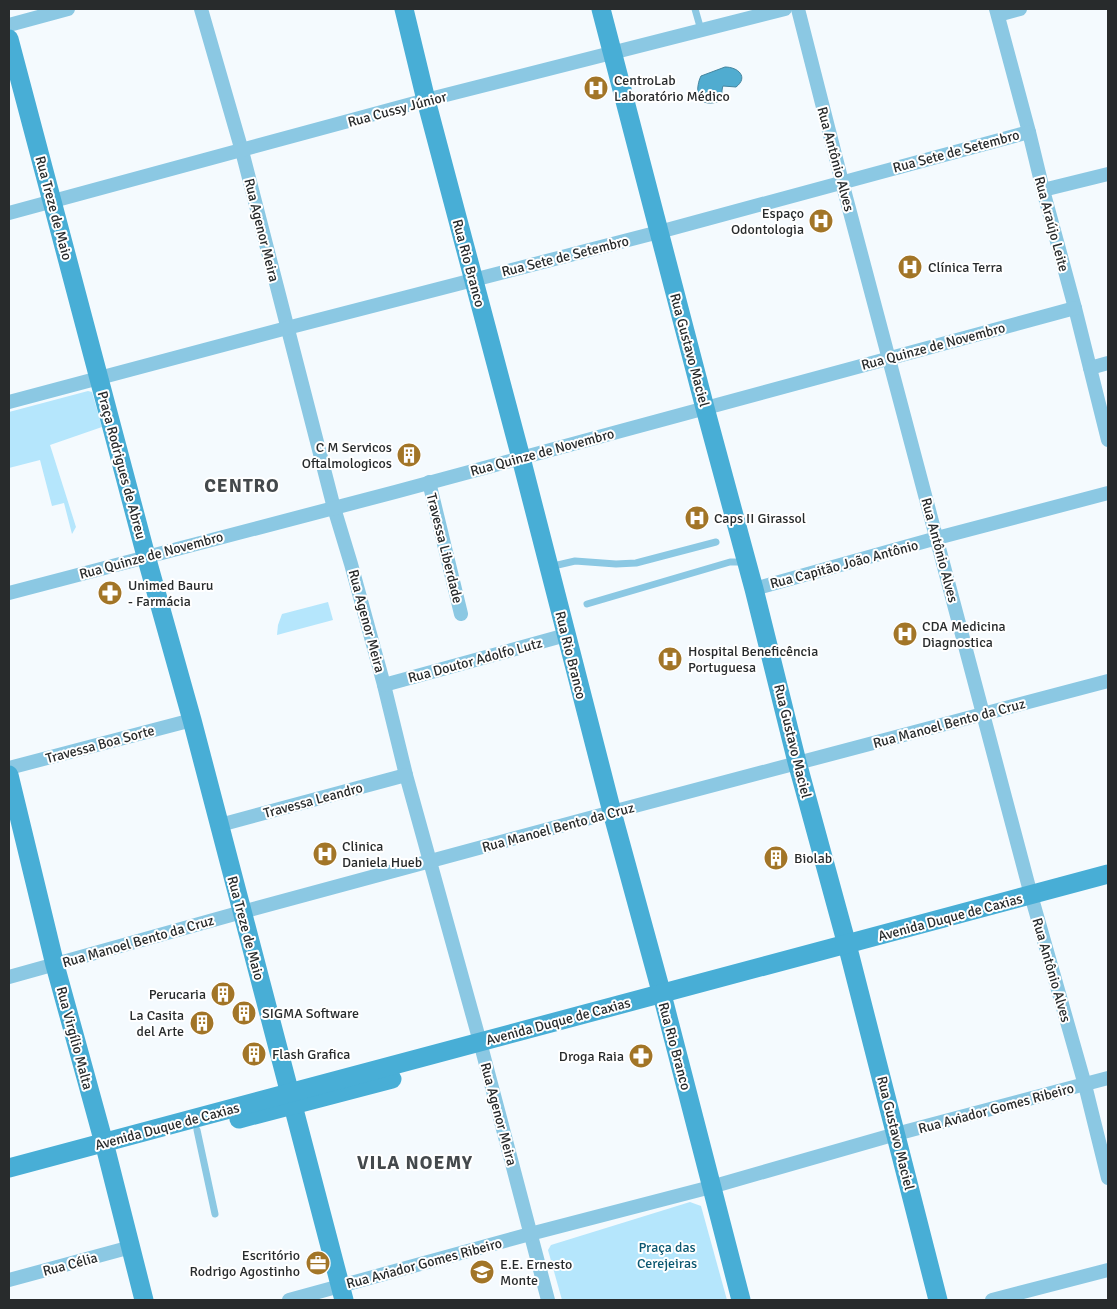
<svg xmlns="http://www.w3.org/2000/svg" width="1117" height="1309" font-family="Signika,sans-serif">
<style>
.green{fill:#b5e6fc}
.water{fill:#50acd0;stroke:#44859f}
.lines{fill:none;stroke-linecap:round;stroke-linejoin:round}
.lane{stroke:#8bc8e3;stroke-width:7}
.street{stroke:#8bc8e3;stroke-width:14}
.secondary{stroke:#48aed6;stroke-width:19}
.labels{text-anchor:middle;stroke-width:4;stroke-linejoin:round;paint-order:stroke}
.poi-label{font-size:14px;fill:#282b2c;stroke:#fff;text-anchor:start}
.street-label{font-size:14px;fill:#282b2c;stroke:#fff}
.park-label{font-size:14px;fill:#0a5770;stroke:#fff}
.district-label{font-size:19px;font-weight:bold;letter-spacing:1px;fill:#44494c;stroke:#fff}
</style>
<rect width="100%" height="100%" fill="#f4fafe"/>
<g class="green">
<path d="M 88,391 L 92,392 L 102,427 L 50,445 L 76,527 L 72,534 L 64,503 L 52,506 L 40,460 L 9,468 L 9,412 Z"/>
<path d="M 328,602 L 333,620 L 277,635 L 278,625 L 282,614 Z"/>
<path d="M 690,1202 L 701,1206 L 727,1300 L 562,1300 L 548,1250 L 551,1245 Z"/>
</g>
<path class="water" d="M 725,67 C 738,67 749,77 736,87 L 723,86 C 721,91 723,98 719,101 C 718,102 713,103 711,103 C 695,104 696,86 701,76 Z"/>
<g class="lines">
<g class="lane">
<path d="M 695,9 L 701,30"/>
<path d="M 549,567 L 575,561 L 616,564 L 636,563 L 716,542"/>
<path d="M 587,604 L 730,562 L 746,562"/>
<path d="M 197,1130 L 215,1214"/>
</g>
<g class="street">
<path d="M 201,9 L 242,151 L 334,508 L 351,564 L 384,685 L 406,775 L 480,1042 L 548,1300"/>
<path d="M 798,9 L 842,182 L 1031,895 L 1085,1085 L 1108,1178"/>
<path d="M 996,9 L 1029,132 L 1043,190 L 1075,308 L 1108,440"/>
<path d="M 998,15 L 1020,9"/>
<path d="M 9,25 L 68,9"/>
<path d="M 1043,190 L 1108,174"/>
<path d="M 9,213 L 426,100 L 785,9"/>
<path d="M 1090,368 L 1108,363"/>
<path d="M 9,402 L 287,328 L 659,232 L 1029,132"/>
<path d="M 429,482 L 461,614"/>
<path d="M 754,589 L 937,538 L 1108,493"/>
<path d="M 9,593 L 395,492 L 1075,308"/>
<path d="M 384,685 L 566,635"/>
<path d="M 9,768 L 192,720"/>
<path d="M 220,825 L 406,775"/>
<path d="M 9,977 L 242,912 L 612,812 L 1108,681"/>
<path d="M 9,1280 L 131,1247"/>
<path d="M 289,1300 L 530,1234 L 711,1187 L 896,1134 L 1108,1078"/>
<path d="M 992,1300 L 1108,1270"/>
</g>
<g class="secondary">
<path d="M 404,9 L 426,100 L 521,458 L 612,812 L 665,1006 L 741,1300"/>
<path d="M 601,9 L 705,408 L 754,589 L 797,762 L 850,956 L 938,1300"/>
<path d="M 9,39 L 146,556 L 192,720 L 344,1300"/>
<path d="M 9,775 L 55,965 L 107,1154 L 144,1300"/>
<path d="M 239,1119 L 392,1079"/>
<path d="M 9,1168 L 1108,874"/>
</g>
</g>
<defs>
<symbol id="hospital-disc" viewBox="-11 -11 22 22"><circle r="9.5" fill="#a27527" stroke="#fff"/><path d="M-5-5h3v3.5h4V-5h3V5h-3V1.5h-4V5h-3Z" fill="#fff"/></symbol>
<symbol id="building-disc" viewBox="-11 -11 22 22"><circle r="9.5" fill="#a27527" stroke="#fff"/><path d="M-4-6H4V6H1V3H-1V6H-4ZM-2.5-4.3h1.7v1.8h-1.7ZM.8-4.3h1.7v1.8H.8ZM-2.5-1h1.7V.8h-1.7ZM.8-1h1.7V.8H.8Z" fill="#fff"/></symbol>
<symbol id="pharmacy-disc" viewBox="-11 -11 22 22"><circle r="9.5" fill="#a27527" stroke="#fff"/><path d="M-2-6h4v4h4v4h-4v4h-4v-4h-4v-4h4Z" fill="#fff"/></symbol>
<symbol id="office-disc" viewBox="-11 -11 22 22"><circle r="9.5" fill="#a27527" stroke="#fff"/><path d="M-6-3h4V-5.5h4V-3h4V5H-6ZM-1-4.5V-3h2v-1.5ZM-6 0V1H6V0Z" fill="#fff"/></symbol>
<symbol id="school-disc" viewBox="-11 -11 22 22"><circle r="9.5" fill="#a27527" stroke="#fff"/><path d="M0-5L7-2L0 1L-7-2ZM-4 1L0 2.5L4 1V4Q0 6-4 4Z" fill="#fff"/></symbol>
</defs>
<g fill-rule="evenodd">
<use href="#hospital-disc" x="582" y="74" width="28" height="28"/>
<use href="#hospital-disc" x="807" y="207" width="28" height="28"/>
<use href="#hospital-disc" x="896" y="253" width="28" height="28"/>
<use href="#building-disc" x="395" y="441" width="28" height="28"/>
<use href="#hospital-disc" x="683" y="504" width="28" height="28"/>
<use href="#pharmacy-disc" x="96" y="579" width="28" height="28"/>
<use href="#hospital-disc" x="891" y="620" width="28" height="28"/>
<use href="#hospital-disc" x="656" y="645" width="28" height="28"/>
<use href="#hospital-disc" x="311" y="840" width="28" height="28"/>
<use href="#building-disc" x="762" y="844" width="28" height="28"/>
<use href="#building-disc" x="209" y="980" width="28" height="28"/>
<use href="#building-disc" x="230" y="999" width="28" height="28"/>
<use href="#building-disc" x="188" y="1009" width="28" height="28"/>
<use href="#building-disc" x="240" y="1040" width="28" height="28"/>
<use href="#pharmacy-disc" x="627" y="1042" width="28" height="28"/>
<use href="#office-disc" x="304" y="1249" width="28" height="28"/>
<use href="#school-disc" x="468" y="1258" width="28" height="28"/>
</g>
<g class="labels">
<g class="poi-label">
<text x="614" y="85">CentroLab<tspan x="614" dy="16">Laboratório Médico</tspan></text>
<text x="804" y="218" text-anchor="end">Espaço<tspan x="804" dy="16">Odontologia</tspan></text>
<text x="928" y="272">Clínica Terra</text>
<text x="392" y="452" text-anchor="end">C M Servicos<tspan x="392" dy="16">Oftalmologicos</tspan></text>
<text x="714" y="523">Caps II Girassol</text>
<text x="128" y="590">Unimed Bauru<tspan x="128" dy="16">- Farmácia</tspan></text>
<text x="922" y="631">CDA Medicina<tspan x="922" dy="16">Diagnostica</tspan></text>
<text x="688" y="656">Hospital Beneficência<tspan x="688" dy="16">Portuguesa</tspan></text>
<text x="342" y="851">Clinica<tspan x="342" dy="16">Daniela Hueb</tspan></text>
<text x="794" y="863">Biolab</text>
<text x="206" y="999" text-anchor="end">Perucaria</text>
<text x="262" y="1018">SIGMA Software</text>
<text x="184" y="1020" text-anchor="end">La Casita<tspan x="184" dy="16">del Arte</tspan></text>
<text x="272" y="1059">Flash Grafica</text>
<text x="624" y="1061" text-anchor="end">Droga Raia</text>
<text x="300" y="1260" text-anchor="end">Escritório<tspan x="300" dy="16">Rodrigo Agostinho</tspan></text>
<text x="500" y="1269">E.E. Ernesto<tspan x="500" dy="16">Monte</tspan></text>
</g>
<g class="street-label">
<text transform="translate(397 109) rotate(-15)" y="5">Rua Cussy Júnior</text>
<text transform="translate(956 151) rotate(-15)" y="5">Rua Sete de Setembro</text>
<text transform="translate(836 159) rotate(75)" y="5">Rua Antônio Alves</text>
<text transform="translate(54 208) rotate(75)" y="5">Rua Treze de Maio</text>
<text transform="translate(1052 224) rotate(75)" y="5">Rua Araújo Leite</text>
<text transform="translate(262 230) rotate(76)" y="5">Rua Agenor Meira</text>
<text transform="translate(565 256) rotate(-14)" y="5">Rua Sete de Setembro</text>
<text transform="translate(469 263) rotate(75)" y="5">Rua Rio Branco</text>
<text transform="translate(933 346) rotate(-15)" y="5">Rua Quinze de Novembro</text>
<text transform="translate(690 350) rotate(75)" y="5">Rua Gustavo Maciel</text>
<text transform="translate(542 452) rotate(-15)" y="5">Rua Quinze de Novembro</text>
<text transform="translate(122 465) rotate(75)" y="5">Praça Rodrigues de Abreu</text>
<text transform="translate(445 548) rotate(76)" y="5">Travessa Liberdade</text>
<text transform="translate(940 550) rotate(75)" y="5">Rua Antônio Alves</text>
<text transform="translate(151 555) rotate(-15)" y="5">Rua Quinze de Novembro</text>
<text transform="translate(844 564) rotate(-15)" y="5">Rua Capitão João Antônio</text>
<text transform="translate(367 621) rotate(75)" y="5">Rua Agenor Meira</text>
<text transform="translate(571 655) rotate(76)" y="5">Rua Rio Branco</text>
<text transform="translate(475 660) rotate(-15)" y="5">Rua Doutor Adolfo Lutz</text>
<text transform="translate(949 723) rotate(-15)" y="5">Rua Manoel Bento da Cruz</text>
<text transform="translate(793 741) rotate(76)" y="5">Rua Gustavo Maciel</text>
<text transform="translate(100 744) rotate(-15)" y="5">Travessa Boa Sorte</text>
<text transform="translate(313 800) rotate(-15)" y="5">Travessa Leandro</text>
<text transform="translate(558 827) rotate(-15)" y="5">Rua Manoel Bento da Cruz</text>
<text transform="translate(950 917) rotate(-15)" y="5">Avenida Duque de Caxias</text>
<text transform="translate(246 928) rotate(75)" y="5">Rua Treze de Maio</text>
<text transform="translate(138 941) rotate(-16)" y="5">Rua Manoel Bento da Cruz</text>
<text transform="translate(1052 970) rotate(74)" y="5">Rua Antônio Alves</text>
<text transform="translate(558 1021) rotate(-15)" y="5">Avenida Duque de Caxias</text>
<text transform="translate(75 1038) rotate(75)" y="5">Rua Virgílio Malta</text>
<text transform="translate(675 1046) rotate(75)" y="5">Rua Rio Branco</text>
<text transform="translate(996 1108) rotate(-15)" y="5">Rua Aviador Gomes Ribeiro</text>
<text transform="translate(499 1114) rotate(75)" y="5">Rua Agenor Meira</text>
<text transform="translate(167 1126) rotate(-15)" y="5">Avenida Duque de Caxias</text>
<text transform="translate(896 1133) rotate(76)" y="5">Rua Gustavo Maciel</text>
<text transform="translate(424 1263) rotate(-15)" y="5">Rua Aviador Gomes Ribeiro</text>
<text transform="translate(70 1264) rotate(-15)" y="5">Rua Célia</text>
</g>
<g class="park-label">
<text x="667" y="1252">Praça das<tspan x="667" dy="16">Cerejeiras</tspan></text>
</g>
<g class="district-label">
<text x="242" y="492">CENTRO</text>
<text x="415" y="1169">VILA NOEMY</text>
</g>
</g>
<rect width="1117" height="1309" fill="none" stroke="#282b2c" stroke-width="20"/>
</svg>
